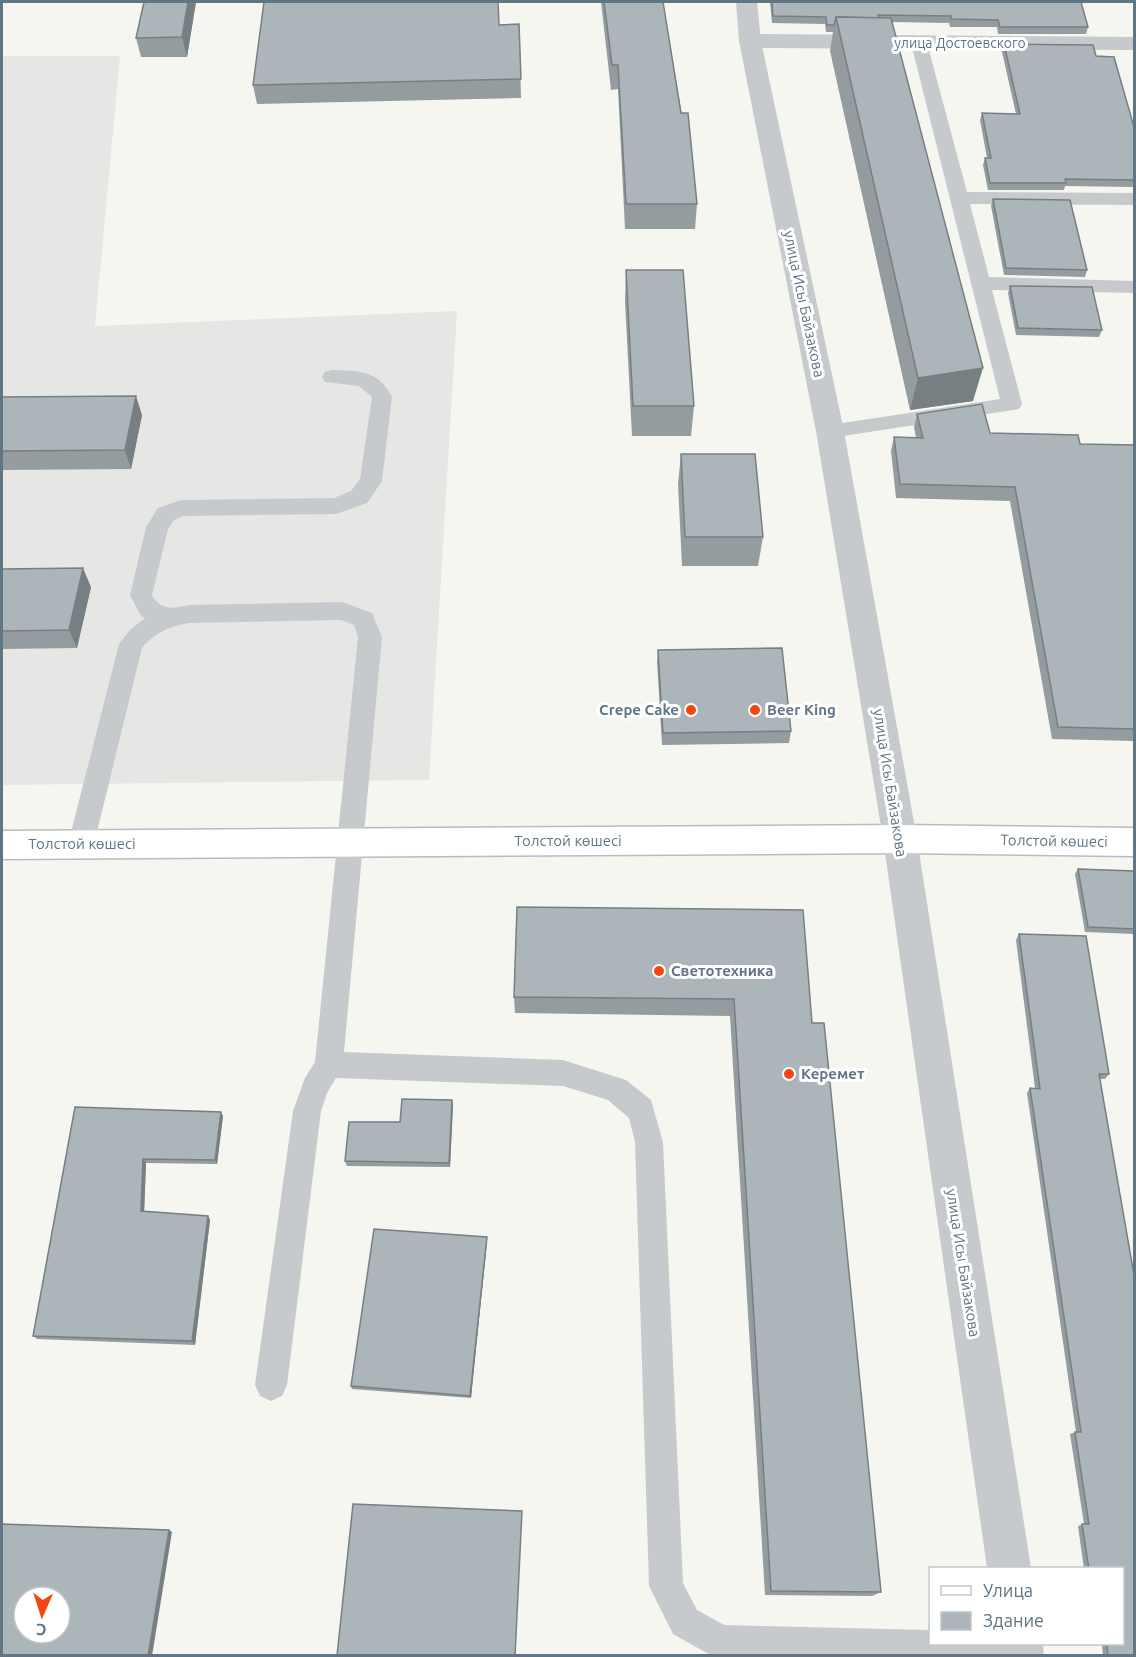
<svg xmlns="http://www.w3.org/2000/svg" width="1136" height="1657" font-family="Ubuntu,sans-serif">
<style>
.built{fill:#e6e7e5}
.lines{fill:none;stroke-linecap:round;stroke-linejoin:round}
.secondary-casing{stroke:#b6bcc0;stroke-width:3}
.service{fill:#c7cacd;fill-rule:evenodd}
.minor{fill:#c7cacd;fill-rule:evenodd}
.tertiary{fill:#c7cacd;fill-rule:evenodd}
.secondary{fill:#fff;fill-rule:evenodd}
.wall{fill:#949ca0}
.shaded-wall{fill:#787f82}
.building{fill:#acb5ba;stroke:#787f82;stroke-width:1.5;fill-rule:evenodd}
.poi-dot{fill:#f54611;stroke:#fff;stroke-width:2}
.labels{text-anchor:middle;stroke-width:6;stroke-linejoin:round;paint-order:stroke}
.far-street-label{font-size:14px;fill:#617585;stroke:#fff}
.street-label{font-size:15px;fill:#617585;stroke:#fff}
.poi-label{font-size:15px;font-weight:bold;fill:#617585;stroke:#fff;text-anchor:start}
</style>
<rect width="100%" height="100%" fill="#f6f6f1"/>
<path class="built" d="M 2,56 L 120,56 L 95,326 L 457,311 L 429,780 L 2,785 Z"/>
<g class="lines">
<defs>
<path id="secondary" d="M 900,825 L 1134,828 L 1134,856 L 900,853 L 2,859 L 2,831 Z"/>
</defs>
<use href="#secondary" class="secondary-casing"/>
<g class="service">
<path d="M 919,38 L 925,39 L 927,43 L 967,192 L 1134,193 L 1134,205 L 970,204 L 989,277 L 1134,281 L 1134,293 L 992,290 L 1022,404 L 1019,409 L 830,438 L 823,436 L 819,431 L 823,426 L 1000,399 L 911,43 L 913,39 Z"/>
<path d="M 332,370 C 360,371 378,370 392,397 L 382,481 L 367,503 L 336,514 L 183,516 L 174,520 L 168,529 L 152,595 C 162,612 173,608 190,605 L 342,602 L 372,613 L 382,637 L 344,1052 L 563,1060 L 626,1080 L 651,1100 L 663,1142 L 683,1583 L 697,1610 L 724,1625 L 930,1630 L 930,1644 L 1036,1644 L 1038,1650 L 1036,1656 L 712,1656 L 673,1634 L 649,1586 L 635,1142 L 629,1118 L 608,1100 L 563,1086 L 336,1078 L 327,1093 L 321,1111 L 287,1385 L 282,1396 L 271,1401 L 260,1396 L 255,1385 L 293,1111 L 305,1078 L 315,1062 L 358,637 L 354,625 L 341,620 L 190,623 C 170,626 156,632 142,648 L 94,844 L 90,852 L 81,855 L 72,852 L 68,844 L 119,644 L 130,630 L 145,618 L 141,616 L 130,595 L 146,527 L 158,508 L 181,500 L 334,498 L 351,491 L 360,479 L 372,397 L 359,386 L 325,382 L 322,377 L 325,372 Z"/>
</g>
<path class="minor" d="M 750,34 L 1134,37 L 1134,50 L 750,48 L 742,46 L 739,41 L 742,36 Z"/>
<g class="tertiary">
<path d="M 736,2 L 757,2 L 761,41 L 844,431 L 917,839 L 1031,1568 L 987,1568 L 883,839 L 816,431 L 739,41 Z"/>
<path d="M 999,1644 L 1043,1644 L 1044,1656 L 1000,1656 Z"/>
</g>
<use href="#secondary" class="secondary"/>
</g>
<g class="wall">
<path d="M 196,2 L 187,57 L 141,57 L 136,38 Z"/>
<path d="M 601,2 L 663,2 L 697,204 L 695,229 L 625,229 L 618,89 L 611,90 Z"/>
<path d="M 770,2 L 1081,2 L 1088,27 L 1086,34 L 998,34 L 997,27 L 950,27 L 949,23 L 892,22 L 973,401 L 910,410 L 830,51 L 833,32 L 826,32 L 825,24 L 772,23 Z"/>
<path d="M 519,24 L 521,98 L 257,104 L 253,85 L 499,25 Z"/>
<path d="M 1004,44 L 1096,56 L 1134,127 L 1134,187 L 1065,186 L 1064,190 L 988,190 L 983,165 L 985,158 L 987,158 L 980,120 L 982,113 L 1016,114 L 1002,52 Z"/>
<path d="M 993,199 L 1087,270 L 1085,277 L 1004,275 L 991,206 Z"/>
<path d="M 626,270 L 694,406 L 691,436 L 632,436 L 625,301 Z"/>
<path d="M 1010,286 L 1102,330 L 1099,337 L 1016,335 L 1008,293 Z"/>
<path d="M 2,397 L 142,415 L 131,469 L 2,470 Z"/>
<path d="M 917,414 L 990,433 L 1080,444 L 1134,445 L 1134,741 L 1052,739 L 1010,501 L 896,498 L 891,451 L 894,437 L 916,438 L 914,427 Z"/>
<path d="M 681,454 L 763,537 L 758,566 L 682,566 L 678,484 Z"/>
<path d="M 2,569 L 91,587 L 77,648 L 2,649 Z"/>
<path d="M 658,650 L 791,731 L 789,743 L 662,745 L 657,662 Z"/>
<path d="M 1078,869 L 1134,871 L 1134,934 L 1085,932 L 1075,874 Z"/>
<path d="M 517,907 L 812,1023 L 881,1592 L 872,1596 L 765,1595 L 730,1016 L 515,1013 L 514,997 Z"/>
<path d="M 1019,934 L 1109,1074 L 1105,1079 L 1100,1079 L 1134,1656 L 1103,1656 L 1102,1644 L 1122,1644 L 1122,1569 L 1084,1569 L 1078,1526 L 1084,1524 L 1070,1434 L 1076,1432 L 1027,1093 L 1030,1088 L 1035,1088 L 1016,940 Z"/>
<path d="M 452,1100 L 453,1105 L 450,1167 L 347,1166 L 345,1161 Z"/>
<path d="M 75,1107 L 223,1116 L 217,1164 L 146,1163 L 144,1211 L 208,1216 L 210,1220 L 195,1345 L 37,1339 L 33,1336 Z"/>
<path d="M 487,1237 L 487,1241 L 471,1398 L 352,1389 L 351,1386 Z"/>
</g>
<g class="shaded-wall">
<path d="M 188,2 L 196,2 L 187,57 L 182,37 Z"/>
<path d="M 983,368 L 973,401 L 910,410 L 918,378 Z"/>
<path d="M 136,396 L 142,415 L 131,469 L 125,450 Z"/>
<path d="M 83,568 L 91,587 L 77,648 L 69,630 Z"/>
<path d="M 452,1100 L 453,1105 L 450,1167 L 449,1163 Z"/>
<path d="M 221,1112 L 223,1116 L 217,1164 L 215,1160 Z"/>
<path d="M 143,1159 L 146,1163 L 144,1215 L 141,1211 Z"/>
<path d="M 208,1216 L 210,1220 L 195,1345 L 192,1341 Z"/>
<path d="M 487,1237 L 487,1241 L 471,1398 L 470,1396 Z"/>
<path d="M 169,1530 L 172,1532 L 152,1656 L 148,1656 Z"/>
</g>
<g class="building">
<path d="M 144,2 L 188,2 L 182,37 L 136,38 Z"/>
<path d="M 264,2 L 498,2 L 499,25 L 519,24 L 521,79 L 253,85 Z"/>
<path d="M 604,2 L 663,2 L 681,113 L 688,113 L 697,204 L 626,204 L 618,65 L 612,65 Z"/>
<path d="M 772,2 L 1081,2 L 1088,27 L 1000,27 L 998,20 L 951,19 L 951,16 L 878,15 L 879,18 L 836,17 L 834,25 L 827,25 L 826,17 L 773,16 Z"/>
<path d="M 836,17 L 891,18 L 983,368 L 918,378 Z"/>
<path d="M 1004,44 L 1093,45 L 1096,56 L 1114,57 L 1134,127 L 1134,180 L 1065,179 L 1066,183 L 990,183 L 985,158 L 991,158 L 982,113 L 1020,114 Z"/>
<path d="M 993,199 L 1070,200 L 1087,270 L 1006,268 Z"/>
<path d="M 626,270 L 683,270 L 694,406 L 633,406 Z"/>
<path d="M 1010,286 L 1092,287 L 1102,330 L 1018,328 Z"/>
<path d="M 136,396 L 125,450 L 2,451 L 2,397 Z"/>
<path d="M 982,404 L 990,433 L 1078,435 L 1080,444 L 1134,445 L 1134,729 L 1058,727 L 1015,487 L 900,484 L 894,437 L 923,438 L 917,414 Z"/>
<path d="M 681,454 L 755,454 L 763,537 L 685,537 Z"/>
<path d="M 83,568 L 69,630 L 2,631 L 2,569 Z"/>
<path d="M 782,648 L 791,731 L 663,733 L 658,650 Z"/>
<path d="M 1078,869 L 1134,871 L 1134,929 L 1088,927 Z"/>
<path d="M 517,907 L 803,910 L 812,1023 L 824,1023 L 881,1592 L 771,1591 L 734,999 L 514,997 Z"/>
<path d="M 1019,934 L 1086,936 L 1109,1074 L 1099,1074 L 1134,1275 L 1134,1656 L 1108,1656 L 1107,1644 L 1122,1644 L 1122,1569 L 1089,1569 L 1082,1524 L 1089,1524 L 1075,1432 L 1081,1432 L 1030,1088 L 1040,1089 Z"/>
<path d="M 402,1099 L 452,1100 L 449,1163 L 345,1161 L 349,1122 L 400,1122 Z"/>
<path d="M 75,1107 L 221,1112 L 215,1160 L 143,1159 L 141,1211 L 208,1216 L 192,1341 L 33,1336 Z"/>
<path d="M 374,1229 L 487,1237 L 470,1396 L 351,1386 Z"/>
<path d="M 353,1504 L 522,1511 L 515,1656 L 337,1656 Z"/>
<path d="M 2,1524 L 169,1530 L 148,1656 L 2,1656 ZM 24,1597 L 60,1597 L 60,1633 L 24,1633 Z"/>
</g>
<g class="poi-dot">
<circle cx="691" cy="710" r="6"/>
<circle cx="755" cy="710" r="6"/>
<circle cx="659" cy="971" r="6"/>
<circle cx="789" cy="1074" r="6"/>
</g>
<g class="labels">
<g class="far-street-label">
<text x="960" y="48">улица Достоевского</text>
</g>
<g class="street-label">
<text transform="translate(804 304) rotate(78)" y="5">улица Исы Байзакова</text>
<text transform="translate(890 783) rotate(81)" y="5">улица Исы Байзакова</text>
<text x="568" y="846">Толстой көшесі</text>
<text transform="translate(1054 841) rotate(1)" y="5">Толстой көшесі</text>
<text x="82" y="849">Толстой көшесі</text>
<text transform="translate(963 1263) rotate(81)" y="5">улица Исы Байзакова</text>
</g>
<g class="poi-label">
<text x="679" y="715" text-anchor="end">Crepe Cake</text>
<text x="767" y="715">Beer King</text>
<text x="671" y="976">Светотехника</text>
<text x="801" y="1079">Керемет</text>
</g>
</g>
<rect width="1136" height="1657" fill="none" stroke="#617585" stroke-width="6"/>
<rect x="929" y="1567" width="195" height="78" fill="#ffffff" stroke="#c0c8ce" stroke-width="1.5"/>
<rect x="941" y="1586" width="30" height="9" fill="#ffffff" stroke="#c0c8ce" stroke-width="1.5"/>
<text x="983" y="1597" font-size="18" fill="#617585">Улица</text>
<rect x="941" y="1612" width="30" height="18" fill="#acb5ba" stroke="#c0c8ce" stroke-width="1.5"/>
<text x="983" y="1627" font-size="18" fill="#617585">Здание</text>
<g transform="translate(42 1615) rotate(183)"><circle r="28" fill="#ffffff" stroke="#c0c8ce" stroke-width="1.5"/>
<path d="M0-4.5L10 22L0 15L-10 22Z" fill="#f54611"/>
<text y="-9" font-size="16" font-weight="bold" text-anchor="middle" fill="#617585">С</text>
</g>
</svg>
